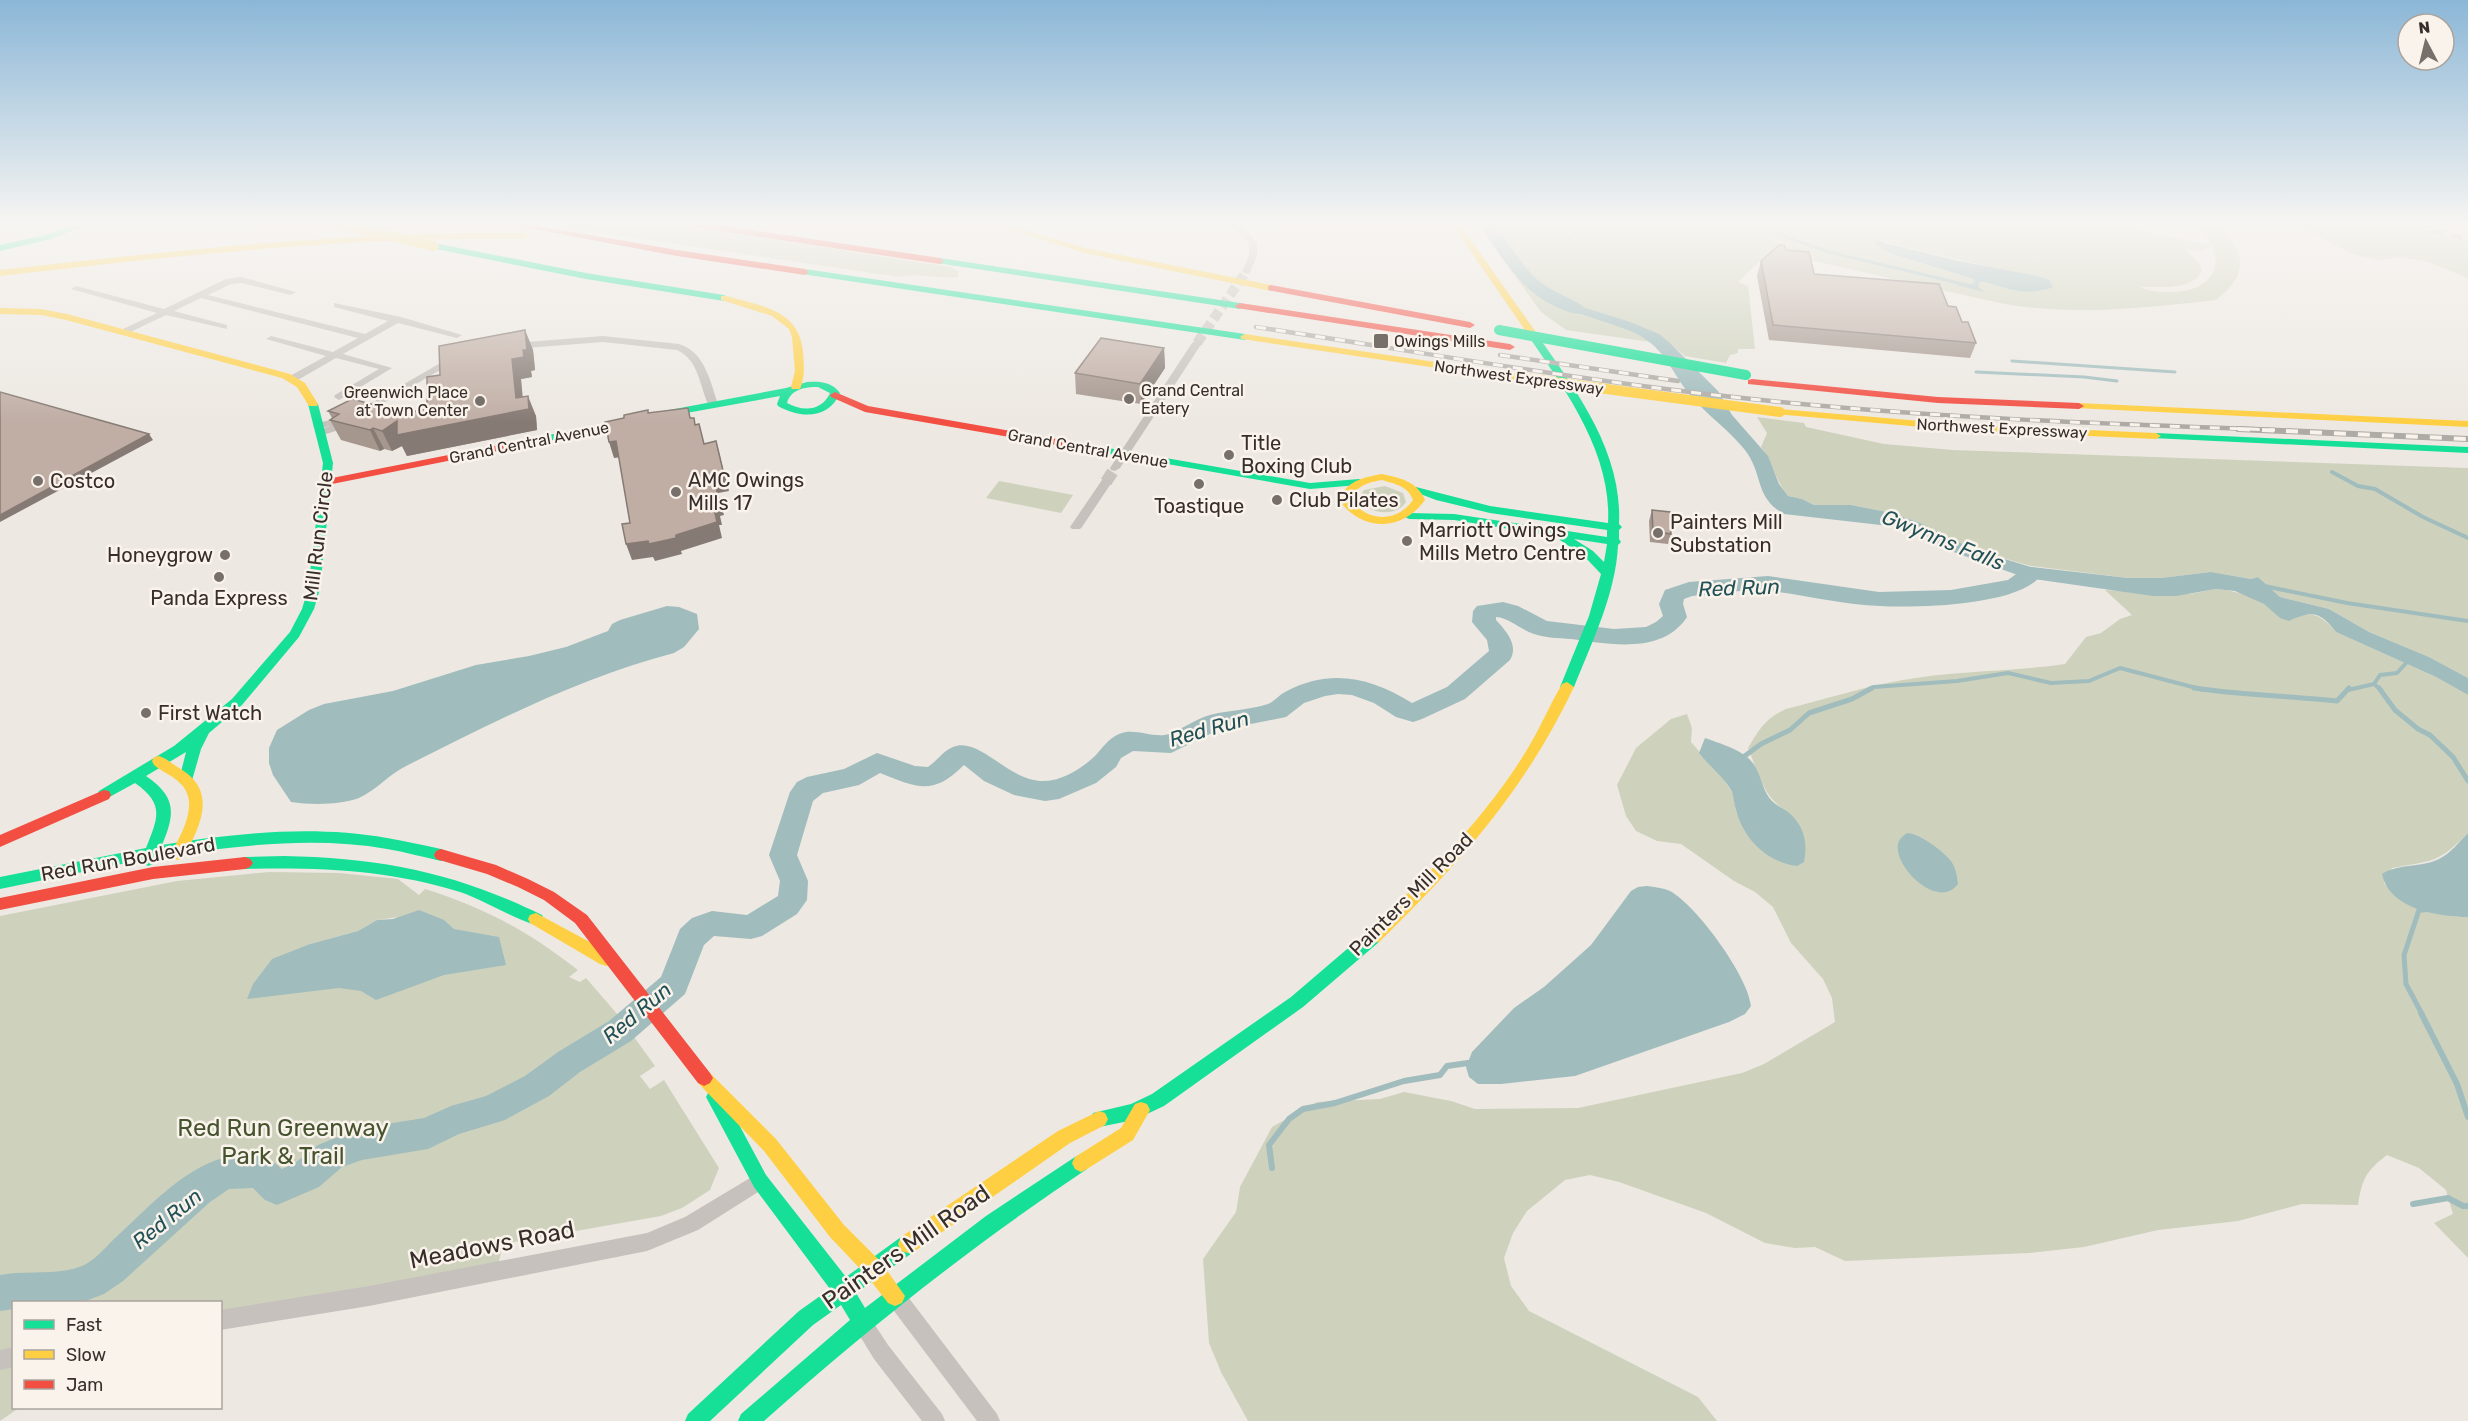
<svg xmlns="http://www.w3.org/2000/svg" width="2468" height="1421" font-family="Rubik,sans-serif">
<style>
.green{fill:#ced2bd;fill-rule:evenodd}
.water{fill:#a0bcbd}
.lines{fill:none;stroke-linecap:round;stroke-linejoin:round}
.stream-far3{stroke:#a0bcbd;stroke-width:3}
.stream-far2{stroke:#a0bcbd;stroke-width:4}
.stream-far1{stroke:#a0bcbd;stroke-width:5}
.stream{stroke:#a0bcbd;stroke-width:6}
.river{fill:#a0bcbd;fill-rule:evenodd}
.street-tunnel-far1{stroke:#c9c3bd;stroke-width:10;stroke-dasharray:10 4.5;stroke-linecap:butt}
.street-tunnel{stroke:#c9c3bd;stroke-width:12;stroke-dasharray:12 6;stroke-linecap:butt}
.street{fill:#c6c1bc;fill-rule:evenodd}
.fast{fill:#16e098;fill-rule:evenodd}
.slow{fill:#ffcf43;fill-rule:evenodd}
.jam{fill:#f24e42;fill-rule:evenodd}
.rail-far1-casing{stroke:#aeaaa6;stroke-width:4.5}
.rail-casing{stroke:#aeaaa6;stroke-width:6}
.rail-far1{stroke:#f9f3eb;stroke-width:3;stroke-dasharray:10;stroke-linecap:butt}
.rail{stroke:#f9f3eb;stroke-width:4;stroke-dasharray:12;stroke-linecap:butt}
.fast-bridge{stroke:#16e098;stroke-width:10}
.slow-bridge{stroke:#ffcf43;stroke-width:10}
.wall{fill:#a5968e}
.shaded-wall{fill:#867a74}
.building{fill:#c0aea5;stroke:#867a74;stroke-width:1.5}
.poi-dot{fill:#776f6a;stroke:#f9f3eb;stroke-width:2}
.labels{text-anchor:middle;stroke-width:5;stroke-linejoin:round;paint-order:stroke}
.far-poi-label{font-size:16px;fill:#372e2a;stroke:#f9f3eb;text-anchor:start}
.far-street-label{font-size:16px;fill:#372e2a;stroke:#f9f3eb}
.poi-label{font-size:20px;fill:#372e2a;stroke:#f9f3eb;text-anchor:start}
.street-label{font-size:20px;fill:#372e2a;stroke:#f9f3eb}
.water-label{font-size:21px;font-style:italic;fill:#215157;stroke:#f9f3eb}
.near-park-label{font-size:24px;fill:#45542f;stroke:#f9f3eb}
.near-street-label{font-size:24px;fill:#372e2a;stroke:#f9f3eb}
</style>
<rect width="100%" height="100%" fill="#ede8e2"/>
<g class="green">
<path d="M 534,223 L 666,223 L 950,267 L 958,271 L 958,277 C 938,279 920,273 900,277 Z"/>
<path d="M 1477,223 L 2100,223 L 2211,245 L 2202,251 L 2186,250 L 2200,264 L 2202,271 C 2190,292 2161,286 2141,287 C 2150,292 2162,292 2173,292 C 2221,290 2227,255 2196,223 L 2216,223 C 2246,252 2250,274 2216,300 C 2140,308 2080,316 2004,304 L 1770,251 L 1738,282 L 1748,286 L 1755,349 L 1738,349 L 1738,353 L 1730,355 L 1726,363 L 1685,356 L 1672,345 L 1566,330 L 1541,312 ZM 1885,242 L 1985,266 L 2045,290 C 2024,295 2004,288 1984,282 L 1980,282 L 1979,285 L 1974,279 L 1889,253 Z"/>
<path d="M 2294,223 L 2391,223 L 2468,242 L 2468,278 L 2428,262 L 2398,257 L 2379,260 L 2352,254 Z"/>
<path d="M 1757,417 L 1804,423 L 1806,427 L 1884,444 L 1953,450 L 2468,468 L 2468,678 L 2429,657 L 2369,632 L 2329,609 L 2280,597 L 2258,577 L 2251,579 L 2211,572 L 2161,578 L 2128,578 L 2031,566 L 1975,550 L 1918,522 L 1892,513 L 1851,505 L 1814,505 L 1802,499 L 1788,496 C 1776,481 1772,462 1761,447 L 1767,433 Z"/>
<path d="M 999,481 L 1073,495 L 1061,513 L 986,498 Z"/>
<path d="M 1385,486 L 1403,493 L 1406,502 C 1396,517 1373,514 1361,503 L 1359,498 L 1364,490 Z"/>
<path d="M 2216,589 C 2240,591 2264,599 2280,618 C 2308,613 2317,609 2336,632 L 2436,677 L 2468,695 L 2468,833 C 2437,864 2434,860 2392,868 L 2384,883 C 2406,909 2435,917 2468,917 L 2468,1258 L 2434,1223 L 2453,1214 L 2446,1190 L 2419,1168 L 2387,1155 C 2366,1171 2362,1179 2358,1205 L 2302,1204 L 2238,1221 L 2158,1230 L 2084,1247 L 2029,1253 L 1845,1261 L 1815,1247 L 1795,1248 L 1765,1243 L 1706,1213 L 1619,1182 L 1590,1175 L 1565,1180 L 1527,1211 L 1513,1233 L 1504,1258 L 1511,1286 L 1529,1311 L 1698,1397 L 1717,1421 L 1248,1421 L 1221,1372 L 1209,1343 L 1203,1259 L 1236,1212 L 1240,1187 L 1272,1127 L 1317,1102 L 1380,1099 L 1404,1092 L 1451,1101 L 1475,1109 L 1578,1108 L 1742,1073 L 1764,1064 L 1835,1022 L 1832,998 L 1823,979 L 1791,943 L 1773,907 L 1755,892 L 1734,881 L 1681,844 L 1657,841 L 1636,831 L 1626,816 L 1617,785 L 1636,748 L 1671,719 L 1687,714 L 1692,728 L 1691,742 L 1723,779 L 1733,794 L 1736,811 L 1744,829 L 1756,846 L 1785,810 C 1762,796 1758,771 1748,748 C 1759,729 1766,718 1786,709 C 1825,699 1864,687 1903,680 C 1957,670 2011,672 2065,664 L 2086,637 L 2101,633 L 2120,619 L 2132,615 L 2105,590 L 2190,594 Z"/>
<path d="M 269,872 L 339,873 L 398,879 L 419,895 L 425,889 C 485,908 528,931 578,970 L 569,977 L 580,982 L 586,978 L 618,1015 L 655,1066 L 640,1076 L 650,1089 L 664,1080 L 719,1168 L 710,1190 L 682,1208 L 661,1216 L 503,1244 L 498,1265 L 221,1327 L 220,1302 L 14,1302 L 14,1408 L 19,1408 L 0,1421 L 0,916 L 177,881 ZM 399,917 L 267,966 L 310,944 L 358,931 L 377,920 Z"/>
</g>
<g class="water">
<path d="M 1877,241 L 1959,261 L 2037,276 L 2049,280 L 2053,287 C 2029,297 2007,289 1984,282 L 1980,282 L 1978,287 L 1985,292 L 1956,285 L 1970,285 L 1975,282 L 1974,279 L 1889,253 L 1874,243 Z"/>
<path d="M 1545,295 L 1630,322 L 1659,334 L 1670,343 L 1718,391 L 1732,415 L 1768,456 L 1779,484 L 1788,496 L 1802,499 L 1814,505 L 1851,505 L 1892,513 L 1918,522 L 1975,550 L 2031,567 L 2128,578 L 2161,578 L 2211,572 L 2251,579 L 2258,577 L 2280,597 L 2329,609 L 2369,632 L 2429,657 L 2468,678 L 2468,695 L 2436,677 L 2336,632 C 2320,612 2313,610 2289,621 L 2280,618 L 2264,604 L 2235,591 L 2216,589 L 2176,596 L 2153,596 L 2026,578 L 1948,550 L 1922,534 L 1907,528 L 1784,514 C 1754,497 1764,475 1745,450 C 1729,430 1707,415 1690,395 C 1675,377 1667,355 1648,341 C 1632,329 1612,325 1593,318 C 1577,313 1562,307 1546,300 Z"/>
<path d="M 667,606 L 679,607 L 697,614 L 699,629 L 684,647 L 674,653 C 581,677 494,722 408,765 C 390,773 377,790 359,798 C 339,805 312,805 291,802 L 273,775 L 269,763 L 269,748 L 277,730 L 309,710 L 324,704 L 393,691 L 476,665 L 529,656 L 566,647 L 608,631 L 612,624 L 620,620 Z"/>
<path d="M 1705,738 C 1721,744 1748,751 1756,768 C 1762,779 1763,792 1772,801 C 1777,806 1783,808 1788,812 C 1804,825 1808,842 1804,862 L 1797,866 C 1767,862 1744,840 1736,810 C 1734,804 1734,798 1732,792 C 1724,777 1709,766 1699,753 Z"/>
<path d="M 1907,833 C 1919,833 1943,851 1951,861 C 1956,868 1957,876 1958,884 C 1938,911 1893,866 1898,844 C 1899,839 1903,836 1907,833 Z"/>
<path d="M 2468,833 L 2468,917 C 2438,917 2389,909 2382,874 C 2400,863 2421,868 2439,859 C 2451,853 2459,842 2468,833 Z"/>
<path d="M 1647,886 C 1654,887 1663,888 1670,891 C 1697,906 1748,976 1751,1006 L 1745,1014 L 1729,1022 L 1575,1076 L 1501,1084 L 1478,1084 L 1469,1077 L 1466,1067 L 1472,1052 L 1514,1008 L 1544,987 L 1591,945 L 1631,891 L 1638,887 Z"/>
<path d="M 419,910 L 444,920 L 454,929 L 499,937 L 506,965 L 444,975 L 376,1000 L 361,991 L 339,988 L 247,999 L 253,984 L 272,959 L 310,944 L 358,931 L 377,920 L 393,919 Z"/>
</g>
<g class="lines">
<g class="stream-far3">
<path d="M 1746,223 L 1829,252 L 1971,286"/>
<path d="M 1570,237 L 1584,223"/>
<path d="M 2012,361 L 2175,372"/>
<path d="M 1976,372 L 2084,377 L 2117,381"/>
</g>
<g class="stream-far2">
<path d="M 2332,472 L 2358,486 L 2375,489 L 2423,517 L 2468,538"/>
<path d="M 2264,586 L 2347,603 L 2468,621"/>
<path d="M 2374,684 L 2380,675 L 2397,673 L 2408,661"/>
<path d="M 1869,690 L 1874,687 L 1957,681 L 2008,673 L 2051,683 L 2089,681 L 2120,668 L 2204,690"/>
<path d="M 2348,690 L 2374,684 L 2381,690"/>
</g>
<g class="stream-far1">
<path d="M 2194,688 C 2241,695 2289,696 2337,701 L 2349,688"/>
<path d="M 2379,688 L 2395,710 L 2418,729 L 2430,735 L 2453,757 L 2468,781"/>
<path d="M 1742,758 L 1761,744 L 1790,730 L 1809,713 L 1852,699 L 1872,688"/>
<path d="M 2422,1014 L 2406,984 L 2404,955 L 2419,910 L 2424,910"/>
</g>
<g class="stream">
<path d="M 2421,1013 L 2457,1084 L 2468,1117"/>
<path d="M 1272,1168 L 1269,1145 L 1289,1119 L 1303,1109 L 1335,1103 L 1404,1081 L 1440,1075 L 1447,1066 L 1468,1063"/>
<path d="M 2413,1204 L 2448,1198 L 2463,1206 L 2468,1206"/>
</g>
<g class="river">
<path d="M 1478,223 L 1494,223 C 1509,242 1520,264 1538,280 C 1549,291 1580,301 1586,309 L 1583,313 C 1575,315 1569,312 1561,309 C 1521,293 1502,257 1478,223 Z"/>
<path d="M 2031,567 L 2039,569 L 2042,574 C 2021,606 1917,608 1880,606 C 1843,605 1807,595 1770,591 C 1746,588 1717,594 1692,596 L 1684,599 L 1683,604 L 1687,617 C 1662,655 1609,644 1571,639 C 1559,638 1545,638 1534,634 C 1521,630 1510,618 1496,617 L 1496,620 C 1506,631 1519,645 1510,660 L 1465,699 L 1422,719 L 1413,722 L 1396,717 L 1374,703 L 1352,695 L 1338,694 L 1325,696 L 1304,703 L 1286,717 L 1216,731 L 1171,753 L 1133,751 L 1121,758 L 1116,767 L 1096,783 L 1059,799 L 1045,801 L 1014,795 L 984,781 L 964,765 C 933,796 918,788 880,773 L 859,785 L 823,793 L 813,801 L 797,855 L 808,881 L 807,900 L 797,914 L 762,936 L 751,939 L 714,936 L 704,945 L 685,994 L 631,1041 L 580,1072 L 549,1096 L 505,1120 L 459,1134 L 428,1149 L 362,1160 L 342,1167 L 319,1187 L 277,1205 L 265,1200 L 253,1188 L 229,1189 L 210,1202 L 123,1281 L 104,1294 L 83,1302 L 14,1302 L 14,1309 L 0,1311 L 0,1275 C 26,1270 57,1276 82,1266 C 94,1261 104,1249 113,1240 C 149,1208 193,1155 245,1155 C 261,1155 270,1158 282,1169 L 295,1163 L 318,1145 L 330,1140 L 361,1128 L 424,1118 L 451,1106 L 486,1096 L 525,1076 L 558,1052 L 609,1021 L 661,977 L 680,929 L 692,918 L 712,911 L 747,915 L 778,896 L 780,881 L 769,855 L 790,792 L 797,782 L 807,777 L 844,769 L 877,753 L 915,766 L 928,767 C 937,761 943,751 953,747 C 982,735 1012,789 1053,780 C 1068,777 1085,766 1096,755 C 1103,747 1108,739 1119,734 C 1135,727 1153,739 1169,734 C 1183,729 1195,719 1210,715 C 1229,710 1250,710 1268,704 C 1275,701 1280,694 1287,691 C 1332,668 1371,678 1412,703 L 1447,687 L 1489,651 L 1487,640 L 1472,622 L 1473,611 L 1477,606 L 1503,602 L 1518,606 L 1547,621 L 1614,629 L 1646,627 L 1656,622 L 1663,616 L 1659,604 L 1665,590 L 1689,582 L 1768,576 L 1879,592 L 1951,590 L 2008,580 L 2023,569 Z"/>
</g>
<path class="street-tunnel-far1" d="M 1197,343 L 1246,272"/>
<path class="street-tunnel" d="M 1106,482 L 1115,468"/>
<g class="street">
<path d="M 1230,223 L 1239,223 L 1257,242 L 1257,256 L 1249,274 L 1242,272 L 1249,256 L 1249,243 Z"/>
<path d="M 241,277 L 296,292 L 291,295 L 241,283 L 231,284 L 208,295 L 365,334 L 388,321 L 334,307 L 334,303 L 401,317 L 462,335 L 457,338 L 398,323 L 343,354 L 392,368 L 339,400 L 334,397 L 335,395 L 379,369 L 336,358 L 296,381 L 288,381 L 288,377 L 326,356 L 266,339 L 271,336 L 333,352 L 358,338 L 201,298 L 174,311 L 227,325 L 227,329 L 166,315 L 124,335 L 121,334 L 121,330 L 157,313 L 71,289 L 76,286 L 164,309 L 226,279 Z"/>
<path d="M 603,336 L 679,344 C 705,352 710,381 718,404 L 717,406 L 709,406 C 699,386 700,361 677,350 L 603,342 L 513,349 L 508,346 L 513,343 Z"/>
<path d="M 1197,340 L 1202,343 L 1120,468 L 1115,471 L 1111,470 L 1110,468 L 1192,343 Z"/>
<path d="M 456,354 L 461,357 L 459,359 L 363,415 L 359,416 L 354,413 Z"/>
<path d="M 338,418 L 347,418 L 352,421 L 345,428 L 320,436 L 316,435 L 316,431 L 330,426 L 318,429 L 313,426 L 314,424 Z"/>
<path d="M 1106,479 L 1112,482 L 1082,527 L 1080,529 L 1072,529 L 1070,527 L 1102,480 Z"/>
<path d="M 760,1172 L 766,1175 L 769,1181 L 766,1187 L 698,1230 L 647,1251 L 369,1306 L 220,1330 L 220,1310 L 369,1286 L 647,1233 L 685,1217 Z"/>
<path d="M 895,1286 L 902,1289 L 997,1414 L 1000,1421 L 977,1421 L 888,1303 L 885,1296 L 888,1289 Z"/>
<path d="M 862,1313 L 869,1316 L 888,1345 L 942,1414 L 945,1421 L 922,1421 L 874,1359 L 852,1323 L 855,1316 Z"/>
<path d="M 14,1347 L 14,1367 L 0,1370 L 0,1350 Z"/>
</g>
<g class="fast">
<path d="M 78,223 L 90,223 L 51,239 L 0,251 L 0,245 L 45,235 Z"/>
<path d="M 434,243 L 586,273 L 724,295 L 729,298 L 724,301 L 586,279 L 431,248 L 431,244 Z"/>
<path d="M 940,258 L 1240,303 L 1245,306 L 1240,309 L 937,263 L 936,261 Z"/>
<path d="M 805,269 L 1245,334 L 1250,337 L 1245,340 L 802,274 L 801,272 Z"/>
<path d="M 1530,328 L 1533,329 C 1573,386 1623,450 1619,524 L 1622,527 L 1619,530 L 1619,539 L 1621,542 L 1618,545 C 1616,593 1592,642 1574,687 L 1567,692 L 1560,687 L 1589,616 L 1601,574 L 1585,557 L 1560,540 L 1559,537 L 1454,520 L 1409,519 L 1403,516 L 1409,513 L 1454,514 L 1607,537 L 1607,530 L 1490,513 L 1436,500 L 1410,490 L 1416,487 L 1490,506 L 1608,523 C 1612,451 1563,387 1525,331 ZM 1574,539 L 1607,544 L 1604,562 L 1593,551 Z"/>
<path d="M 807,382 C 820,381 832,382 840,393 C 829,419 801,419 778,406 L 777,404 L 780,396 L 664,417 L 659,414 L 664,411 L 786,388 ZM 818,387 L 830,393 C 822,411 803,412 787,403 C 791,389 805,387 818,387 Z"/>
<path d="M 313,401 L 318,404 L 333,463 L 320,589 L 314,609 L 299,637 L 242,705 L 209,733 L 201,749 L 191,784 L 181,784 L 179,780 L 186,752 L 146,776 C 177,797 175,814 162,845 C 235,833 313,825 387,838 C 405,841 423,845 441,849 L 446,851 L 448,855 L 446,859 L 441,861 C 423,857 405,852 387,849 C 313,836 237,846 164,856 L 157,857 L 153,864 L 148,866 L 143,864 L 141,860 L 0,889 L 0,877 L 146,848 C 158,818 165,804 135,783 L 104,800 L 99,799 L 97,795 L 99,791 L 174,746 L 232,699 L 290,632 L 302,609 L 308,589 L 323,463 L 308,404 Z"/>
<path d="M 628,419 L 633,422 L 632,424 L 504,450 L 499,447 L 504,444 Z"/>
<path d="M 2156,433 L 2468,447 L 2468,453 L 2152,438 L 2152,434 Z"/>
<path d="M 1091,445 L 1310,483 L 1359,479 L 1365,482 L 1359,485 L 1310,489 L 1087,450 L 1087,446 Z"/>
<path d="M 284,856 C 381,858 454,872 542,915 L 544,919 L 542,923 L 536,925 C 510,917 486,901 460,892 C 390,870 318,867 245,869 L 240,867 L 237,863 L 240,859 L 245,857 Z"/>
<path d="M 1373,931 L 1379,932 L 1381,937 L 1379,942 L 1303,1007 L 1164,1106 L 1134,1120 L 1099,1127 L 1093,1125 L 1090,1119 L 1093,1113 L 1131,1104 L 1152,1094 L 1291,997 L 1367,932 Z"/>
<path d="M 715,1089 L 721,1091 L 766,1175 L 846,1277 L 901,1237 L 908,1235 L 915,1237 L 918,1244 L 915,1251 L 856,1293 L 865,1308 L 986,1216 L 1075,1157 L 1081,1154 L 1087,1157 L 1090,1163 L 1087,1169 C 973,1245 866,1330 764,1421 L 738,1421 L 741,1414 L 850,1320 L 841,1305 L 813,1325 L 710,1421 L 685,1421 L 688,1414 L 799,1311 L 830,1289 L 754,1187 L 706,1097 L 709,1091 Z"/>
</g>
<g class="slow">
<path d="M 988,223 L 1001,223 L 1086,248 L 1271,285 L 1276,288 L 1271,291 L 1084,253 Z"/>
<path d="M 1451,223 L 1459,223 L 1535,331 L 1533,333 L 1527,333 Z"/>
<path d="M 459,233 L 525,233 L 529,236 L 525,239 C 349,236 175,256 0,276 L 0,270 C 153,253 305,236 459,233 Z"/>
<path d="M 721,296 L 727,296 C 763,307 799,309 803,352 C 804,366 805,377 800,389 L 792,389 L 791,387 L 795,371 L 792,337 L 789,329 L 772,316 L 721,300 Z"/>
<path d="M 0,308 L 41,309 L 67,314 L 290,374 L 305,383 L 318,404 L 317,406 L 309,406 L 297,387 L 282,378 L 66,320 L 41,315 L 0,314 Z"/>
<path d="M 1245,334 L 1531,376 L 1536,379 L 1531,382 L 1242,339 L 1240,337 Z"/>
<path d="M 2079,403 L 2468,421 L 2468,427 L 2075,408 L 2074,406 Z"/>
<path d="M 1780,409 L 1956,424 L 2156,433 L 2161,436 L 2156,439 L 1956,430 L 1776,414 L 1775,412 Z"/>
<path d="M 1382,474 C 1400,478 1417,481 1425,500 C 1402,532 1362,532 1339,500 C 1346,481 1364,477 1382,474 ZM 1382,480 C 1395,484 1408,486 1413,500 C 1397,523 1367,522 1351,500 C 1355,486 1369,482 1382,480 Z"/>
<path d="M 1567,682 L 1574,687 C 1525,790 1460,863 1379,942 L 1373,943 L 1367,942 L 1365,937 L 1367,932 C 1425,878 1483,821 1525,753 C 1539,731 1549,706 1562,684 Z"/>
<path d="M 159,756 C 166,758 172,764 179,768 C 219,791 200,827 183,858 L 178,860 L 173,858 L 171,854 C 181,834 200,804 181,784 C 174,776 162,772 154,765 L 152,761 L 154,757 Z"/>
<path d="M 536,913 L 612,954 L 614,959 L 612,964 L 606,966 L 600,964 L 530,923 L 528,919 L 530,915 Z"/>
<path d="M 704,1070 L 710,1073 L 776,1139 L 844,1225 L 881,1262 L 905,1296 L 902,1303 L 895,1306 L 888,1303 L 867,1276 L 830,1237 L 764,1151 L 698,1083 L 695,1078 L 698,1073 Z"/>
<path d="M 1141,1102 L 1147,1104 L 1150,1110 L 1133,1140 L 1087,1169 L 1081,1172 L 1075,1169 L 1072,1163 L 1075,1157 L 1121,1128 L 1135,1104 Z"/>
<path d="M 1099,1111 L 1105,1113 L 1108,1119 L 1105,1125 L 1070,1143 L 915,1251 L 908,1253 L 901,1251 L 898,1244 L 901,1237 L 1058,1131 Z"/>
</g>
<g class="jam">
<path d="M 502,223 L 521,223 L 677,250 L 805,269 L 809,272 L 805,275 L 677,256 Z"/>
<path d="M 683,223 L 705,223 L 940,258 L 944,261 L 940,264 L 687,226 Z"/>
<path d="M 1271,285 L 1470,322 L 1475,325 L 1470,328 L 1268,290 L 1268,286 Z"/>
<path d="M 1240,303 L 1510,344 L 1515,347 L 1510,350 L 1237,308 L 1235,306 Z"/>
<path d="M 1752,379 L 1938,397 L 2079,403 L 2084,406 L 2079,409 L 1938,403 L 1748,384 L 1748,380 Z"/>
<path d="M 835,392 L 868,406 L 1091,445 L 1096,448 L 1091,451 L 865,412 L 831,397 L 830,395 Z"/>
<path d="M 504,444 L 509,447 L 508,449 L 327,485 L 321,482 L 327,479 Z"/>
<path d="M 104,790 L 109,791 L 111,795 L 109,799 L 0,847 L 0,835 Z"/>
<path d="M 441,849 L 496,865 L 528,879 L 554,892 L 587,915 L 710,1073 L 713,1078 L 710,1083 L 704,1086 L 698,1083 L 575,923 L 544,900 L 518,887 L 487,874 L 436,859 L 434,855 L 436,851 Z"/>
<path d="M 245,857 L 250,859 L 253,863 L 250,867 L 245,869 L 153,879 L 0,910 L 0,898 L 153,867 Z"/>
</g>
<defs>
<g id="rail-far1">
<path d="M 2404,223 L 2468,239"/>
<path d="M 1256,327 C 1427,353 1598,384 1771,401 C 1939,418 2107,424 2275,430"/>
<path d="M 1500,355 L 1678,381"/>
</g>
<path id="rail" d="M 2238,429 L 2468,439"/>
</defs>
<use href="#rail-far1" class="rail-far1-casing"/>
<use href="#rail" class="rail-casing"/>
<use href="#rail-far1" class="rail-far1"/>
<use href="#rail" class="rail"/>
<path class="fast-bridge" d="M 1499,330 L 1746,375"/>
<g class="slow-bridge">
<path d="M 335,223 L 434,246"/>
<path d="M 1531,379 L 1780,412"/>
</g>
</g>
<g class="wall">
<path d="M 1786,250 L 1814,274 L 1948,306 L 1962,322 L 1976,343 L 1970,358 L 1769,340 L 1757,276 L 1761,261 Z"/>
<path d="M 525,330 L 533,350 L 535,370 L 531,371 L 532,377 L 521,379 L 522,397 L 536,416 L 537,430 L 407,456 L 402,446 L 392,451 L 384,449 L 380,451 L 341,440 L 330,420 L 332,418 L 328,411 L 406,413 L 427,409 L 440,375 Z"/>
<path d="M 1164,348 L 1165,368 L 1141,404 L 1076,394 L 1075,373 Z"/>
<path d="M 1652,510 L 1671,534 L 1668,544 L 1650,542 L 1649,521 Z"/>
</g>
<g class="shaded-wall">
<path d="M 525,330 L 533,350 L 535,370 L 531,371 L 532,377 L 521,379 L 524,410 L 528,396 L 536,416 L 537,430 L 407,456 L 402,446 L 392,451 L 382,431 L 397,421 L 516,398 L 512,359 L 523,350 Z"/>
<path d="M 1164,348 L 1165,368 L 1141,404 L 1140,384 Z"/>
<path d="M 373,428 L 384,449 L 380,451 L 370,430 Z"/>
<path d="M 149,434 L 153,440 L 0,522 L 0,515 Z"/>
<path d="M 616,441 L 622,457 L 614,458 L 609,442 Z"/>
<path d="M 716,441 L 729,491 L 718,493 L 724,515 L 720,516 L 722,525 L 719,525 L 722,538 L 681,551 L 682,554 L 655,561 L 653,557 L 632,560 L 626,544 L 676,535 L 714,509 L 715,500 L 713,477 Z"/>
</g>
<g class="building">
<path d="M 1779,245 L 1784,245 L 1786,250 L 1809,252 L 1814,274 L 1939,284 L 1948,306 L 1956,307 L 1962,322 L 1968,322 L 1976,343 L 1773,325 L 1761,261 Z"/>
<path d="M 525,330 L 527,350 L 523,350 L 524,357 L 512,359 L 516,398 L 528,396 L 529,409 L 397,435 L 397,421 L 382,431 L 373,428 L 370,430 L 330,420 L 339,414 L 328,411 L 352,399 L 406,413 L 427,409 L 427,377 L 440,375 L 439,346 Z"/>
<path d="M 1101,338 L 1164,348 L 1140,384 L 1075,373 Z"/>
<path d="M 0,392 L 149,434 L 0,515 Z"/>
<path d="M 688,408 L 690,418 L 694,418 L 695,425 L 699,424 L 704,444 L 716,441 L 724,475 L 713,477 L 719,499 L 715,500 L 717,509 L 714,509 L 717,522 L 676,535 L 676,538 L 649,544 L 648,541 L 626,544 L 622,524 L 630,523 L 616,441 L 609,442 L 605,422 L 624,418 L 624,415 L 648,410 L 648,413 Z"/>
<path d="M 1652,510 L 1670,512 L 1671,534 L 1653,531 Z"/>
</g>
<linearGradient id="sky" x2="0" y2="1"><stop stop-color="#8bb7d7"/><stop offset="0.53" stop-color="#f7f5f2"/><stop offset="1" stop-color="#f7f5f2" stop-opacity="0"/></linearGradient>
<rect width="2468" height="422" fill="url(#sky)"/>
<g class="poi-dot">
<rect x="1373" y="333" width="16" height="16" rx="3"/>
<circle cx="1129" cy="399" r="6"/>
<circle cx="480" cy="401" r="6"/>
<circle cx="1229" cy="455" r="6"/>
<circle cx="38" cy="481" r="6"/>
<circle cx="1199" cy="484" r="6"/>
<circle cx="676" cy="492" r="6"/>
<circle cx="1277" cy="500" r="6"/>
<circle cx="1658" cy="533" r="6"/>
<circle cx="1407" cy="541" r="6"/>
<circle cx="225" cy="555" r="6"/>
<circle cx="219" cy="577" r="6"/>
<circle cx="146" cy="713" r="6"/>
</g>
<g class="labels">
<g class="far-poi-label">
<text x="1394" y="347">Owings Mills</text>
<text x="1141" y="396">Grand Central<tspan x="1141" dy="18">Eatery</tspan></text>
<text x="468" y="398" text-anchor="end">Greenwich Place<tspan x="468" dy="18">at Town Center</tspan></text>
</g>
<g class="far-street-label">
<text transform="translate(1519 377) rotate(8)" y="6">Northwest Expressway</text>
<text transform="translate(2002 428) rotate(3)" y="6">Northwest Expressway</text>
<text transform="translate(529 442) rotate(-11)" y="6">Grand Central Avenue</text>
<text transform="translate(1088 448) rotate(10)" y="6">Grand Central Avenue</text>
</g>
<g class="poi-label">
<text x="1241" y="450">Title<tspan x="1241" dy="23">Boxing Club</tspan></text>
<text x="688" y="487">AMC Owings<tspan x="688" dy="23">Mills 17</tspan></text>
<text x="50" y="488">Costco</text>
<text x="1289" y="507">Club Pilates</text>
<text x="1199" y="513" text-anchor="middle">Toastique</text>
<text x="1670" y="529">Painters Mill<tspan x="1670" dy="23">Substation</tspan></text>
<text x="1419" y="537">Marriott Owings<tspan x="1419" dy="23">Mills Metro Centre</tspan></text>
<text x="213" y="562" text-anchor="end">Honeygrow</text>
<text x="219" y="605" text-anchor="middle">Panda Express</text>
<text x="158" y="720">First Watch</text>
</g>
<g class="street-label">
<text transform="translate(318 536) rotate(-83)" y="7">Mill Run Circle</text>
<text transform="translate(128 859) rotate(-10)" y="7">Red Run Boulevard</text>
<text transform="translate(1411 894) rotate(-45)" y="7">Painters Mill Road</text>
</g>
<g class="water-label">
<text transform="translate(1943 540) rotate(22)" y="7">Gwynns Falls</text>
<text transform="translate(1739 588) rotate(-2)" y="7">Red Run</text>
<text transform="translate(1209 729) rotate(-16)" y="7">Red Run</text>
<text transform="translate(637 1013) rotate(-40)" y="7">Red Run</text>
<text transform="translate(167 1219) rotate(-39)" y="7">Red Run</text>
</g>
<g class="near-park-label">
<text x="283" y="1136">Red Run Greenway<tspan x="283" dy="28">Park &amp; Trail</tspan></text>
</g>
<g class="near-street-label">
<text transform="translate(492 1245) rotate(-11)" y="8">Meadows Road</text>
<text transform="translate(906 1247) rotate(-35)" y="8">Painters Mill Road</text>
</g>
</g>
<rect x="12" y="1301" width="210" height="108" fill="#f9f3eb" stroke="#aba49e" stroke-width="1.5"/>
<rect x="24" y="1320" width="30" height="9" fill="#16e098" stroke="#aba49e" stroke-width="1.5"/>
<text x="66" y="1331" font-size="18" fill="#372e2a">Fast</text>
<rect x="24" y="1350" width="30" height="9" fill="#ffcf43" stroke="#aba49e" stroke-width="1.5"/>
<text x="66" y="1361" font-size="18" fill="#372e2a">Slow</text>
<rect x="24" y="1380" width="30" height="9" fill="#f24e42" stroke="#aba49e" stroke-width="1.5"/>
<text x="66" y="1391" font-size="18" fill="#372e2a">Jam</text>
<g transform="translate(2426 42) rotate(353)"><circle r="28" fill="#f9f3eb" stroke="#aba49e" stroke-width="1.5"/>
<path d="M0-4.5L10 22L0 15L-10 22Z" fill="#776f6a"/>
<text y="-9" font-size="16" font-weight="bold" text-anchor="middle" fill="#372e2a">N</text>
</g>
</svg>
